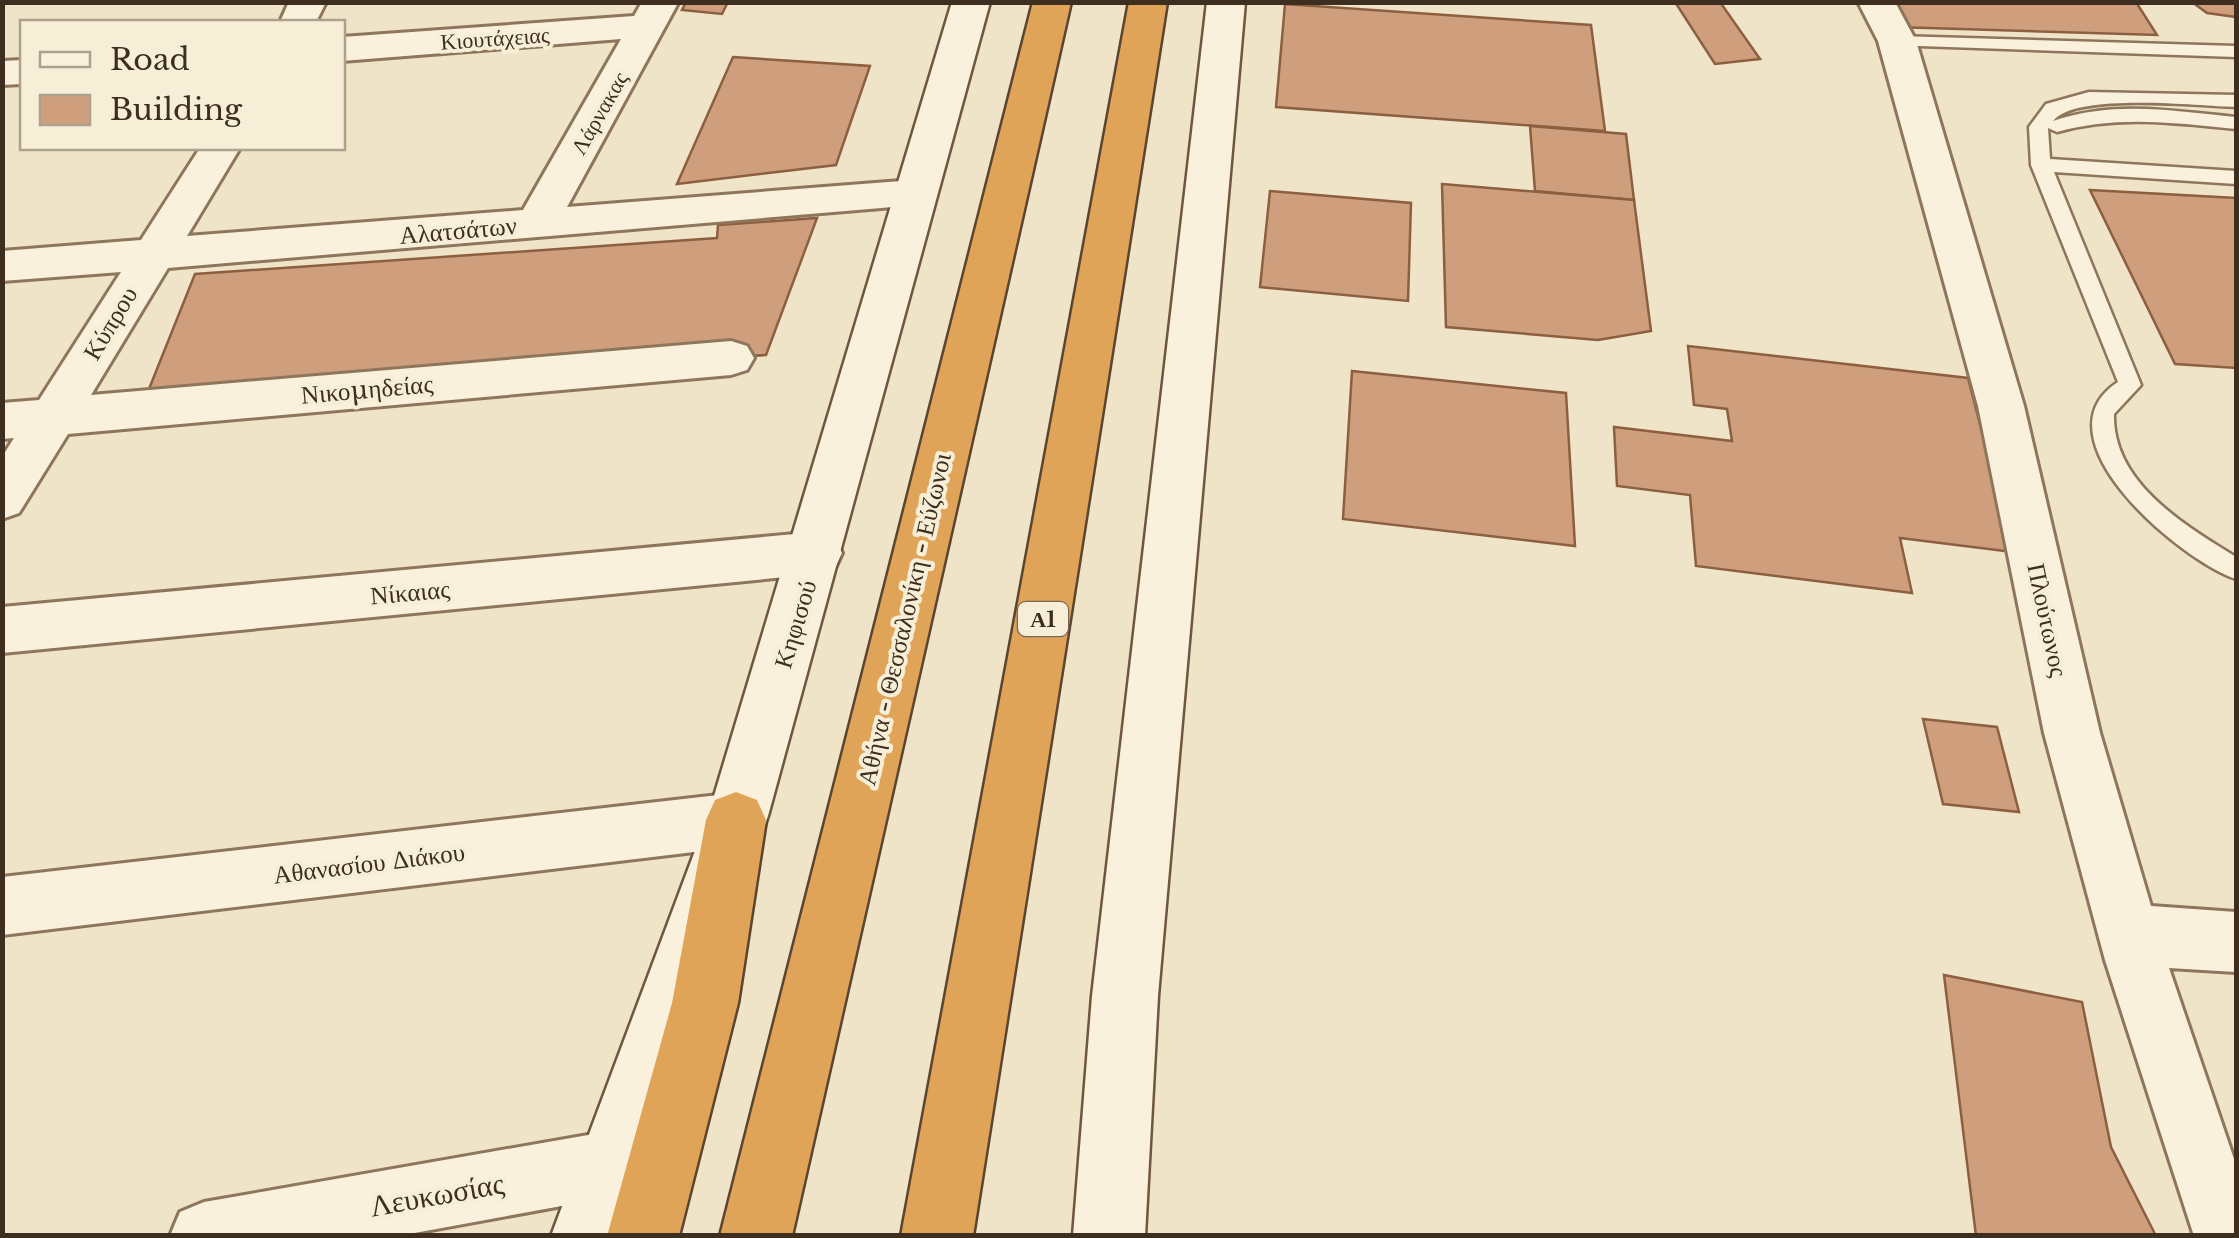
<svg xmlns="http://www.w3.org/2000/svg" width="2239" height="1238" font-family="'Libre Baskerville',serif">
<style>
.building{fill:#cf9f7d;stroke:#8d5f41;stroke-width:2.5}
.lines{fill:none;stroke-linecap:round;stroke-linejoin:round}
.service-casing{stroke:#8d765c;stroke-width:5}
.minor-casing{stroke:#8d765c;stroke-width:6}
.secondary-casing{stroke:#6f573f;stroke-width:5}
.motorway-casing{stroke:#5b4430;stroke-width:5}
.service{fill:#faf1dc;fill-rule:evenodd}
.minor{fill:#faf1dc;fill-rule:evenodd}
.secondary{fill:#faf1dc;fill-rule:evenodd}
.motorway{fill:#e0a458;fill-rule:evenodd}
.labels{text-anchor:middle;stroke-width:8;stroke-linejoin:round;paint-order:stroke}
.far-street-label{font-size:22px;fill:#3d2e20;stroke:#f7eed8}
.shield{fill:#f7eed8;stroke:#756857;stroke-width:2.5}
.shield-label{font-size:22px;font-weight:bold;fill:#3d2e20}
.street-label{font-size:25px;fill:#3d2e20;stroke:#f7eed8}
.near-street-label{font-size:30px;fill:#3d2e20;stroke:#f7eed8}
</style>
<rect width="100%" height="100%" fill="#f0e4c8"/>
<g class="building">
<path d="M 686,2 L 728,2 L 722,14 L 682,10 Z"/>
<path d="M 1675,2 L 1720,2 L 1760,59 L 1715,64 Z"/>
<path d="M 1884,2 L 2136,2 L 2157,35 L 1895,27 Z"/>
<path d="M 2192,2 L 2236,2 L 2236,17 L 2207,13 Z"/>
<path d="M 1285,4 L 1591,25 L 1605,131 L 1276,107 Z"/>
<path d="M 733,57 L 870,66 L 836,165 L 677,184 Z"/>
<path d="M 1530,126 L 1626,134 L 1634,200 L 1535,191 Z"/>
<path d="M 1442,184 L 1634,200 L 1651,331 L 1598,340 L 1446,327 Z"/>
<path d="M 2090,190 L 2236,198 L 2236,368 L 2175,364 Z"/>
<path d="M 1270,191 L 1411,203 L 1408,301 L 1260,287 Z"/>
<path d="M 817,218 L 766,355 L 147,394 L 195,274 L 717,238 L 718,225 Z"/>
<path d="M 1688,346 L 1968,378 L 2013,552 L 1900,538 L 1912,593 L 1696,566 L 1690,495 L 1617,486 L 1614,427 L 1732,441 L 1727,409 L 1694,405 Z"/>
<path d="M 1352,371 L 1566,393 L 1575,546 L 1343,519 Z"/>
<path d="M 1923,719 L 1997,727 L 2019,812 L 1943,804 Z"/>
<path d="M 1944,975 L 2082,1002 L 2111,1147 L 2156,1236 L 1976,1236 Z"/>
</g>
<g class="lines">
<defs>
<g id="service">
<path d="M 1897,36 L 2236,46 L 2236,57 L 1891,45 L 1891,37 Z"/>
<path d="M 2089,92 L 2236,95 L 2236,107 C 2198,106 2076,92 2053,121 C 2114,100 2174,111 2236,117 L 2236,129 C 2174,123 2118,115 2057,132 L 2048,128 L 2050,159 L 2236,171 L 2236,184 L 2054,172 L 2141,385 L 2114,414 C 2112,483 2186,526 2236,557 L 2236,579 C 2180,560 2033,437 2118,382 L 2031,165 L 2029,127 L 2046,104 Z"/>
</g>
<g id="minor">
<path d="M 289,2 L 326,2 L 316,22 L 280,22 Z"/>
<path d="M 642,2 L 678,3 L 567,207 L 914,180 L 929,184 L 935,194 L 929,204 L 168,268 L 91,395 L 731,341 L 747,346 L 754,358 L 747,370 L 731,375 L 68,434 L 19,513 L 2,519 L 2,457 L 14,438 L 2,439 L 2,403 L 39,400 L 121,272 L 2,281 L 2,251 L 141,240 L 200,148 L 240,148 L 187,236 L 523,210 L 621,39 L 342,61 L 342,37 L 634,16 Z"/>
<path d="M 1858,2 L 1895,2 L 1916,41 L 2024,406 L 2100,733 L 2151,906 L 2236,912 L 2236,972 L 2169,968 L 2236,1165 L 2236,1236 L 2194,1236 L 2105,960 L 2044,733 L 1978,406 L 1878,41 Z"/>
<path d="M 22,60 L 22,84 L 2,85 L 2,61 Z"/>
<path d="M 817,532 L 835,538 L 842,553 L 835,568 L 817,574 L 2,653 L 2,607 Z"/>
<path d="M 736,793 L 756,801 L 765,820 L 756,839 L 736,847 L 2,935 L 2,877 Z"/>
<path d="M 611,1131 L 635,1140 L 644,1164 L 635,1188 L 611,1197 L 398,1236 L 170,1236 L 180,1212 L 204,1202 Z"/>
</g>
<g id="secondary">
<path d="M 952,2 L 990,2 L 768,816 L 623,1236 L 551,1236 L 708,816 Z"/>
<path d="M 1207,2 L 1245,2 L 1158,996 L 1145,1236 L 1073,1236 L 1092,996 Z"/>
</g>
<g id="motorway">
<path d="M 1033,2 L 1071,2 L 792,1236 L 720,1236 Z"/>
<path d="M 1129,2 L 1167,2 L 973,1236 L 901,1236 Z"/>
<path d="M 736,792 L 757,800 L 766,820 L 738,1003 L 679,1236 L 607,1236 L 672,1003 L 706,820 L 715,800 Z"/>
</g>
</defs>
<use href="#service" class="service-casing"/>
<use href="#minor" class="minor-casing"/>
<use href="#secondary" class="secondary-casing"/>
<use href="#motorway" class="motorway-casing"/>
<use href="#service" class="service"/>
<use href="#minor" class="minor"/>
<use href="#secondary" class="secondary"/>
<use href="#motorway" class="motorway"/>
</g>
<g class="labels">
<g class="far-street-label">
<text transform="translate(495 38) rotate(-4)" y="8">Κιουτάχειας</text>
<text transform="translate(599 113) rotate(-60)" y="8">Λάρνακας</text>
</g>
<rect class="shield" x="1018" y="602" width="50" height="34" rx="8"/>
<g class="shield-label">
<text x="1043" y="627">Α1</text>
</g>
<g class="street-label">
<text transform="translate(458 230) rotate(-5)" y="9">Αλατσάτων</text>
<text transform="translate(110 323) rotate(-59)" y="9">Κύπρου</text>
<text transform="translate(367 389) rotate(-5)" y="9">Νικομηδείας</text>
<text transform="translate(410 592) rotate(-5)" y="9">Νίκαιας</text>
<text transform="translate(904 619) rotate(-77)" y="9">Αθήνα - Θεσσαλονίκη - Εύζωνοι</text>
<text transform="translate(2048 620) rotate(78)" y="9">Πλούτωνος</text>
<text transform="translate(795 624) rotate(-73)" y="9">Κηφισού</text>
<text transform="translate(369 863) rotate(-7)" y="9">Αθανασίου Διάκου</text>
</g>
<g class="near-street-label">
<text transform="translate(437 1195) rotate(-10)" y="10">Λευκωσίας</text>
</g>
</g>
<rect width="2239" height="1238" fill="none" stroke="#3d2e20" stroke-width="10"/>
<rect x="20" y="20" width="325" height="130" fill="#f7eed8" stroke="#ada18e" stroke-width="2.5"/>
<rect x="40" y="52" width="50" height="15" fill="#faf1dc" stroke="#ada18e" stroke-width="2.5"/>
<text x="110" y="70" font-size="30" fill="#3d2e20">Road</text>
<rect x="40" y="95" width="50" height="30" fill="#cf9f7d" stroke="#ada18e" stroke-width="2.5"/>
<text x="110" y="120" font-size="30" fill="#3d2e20">Building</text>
</svg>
